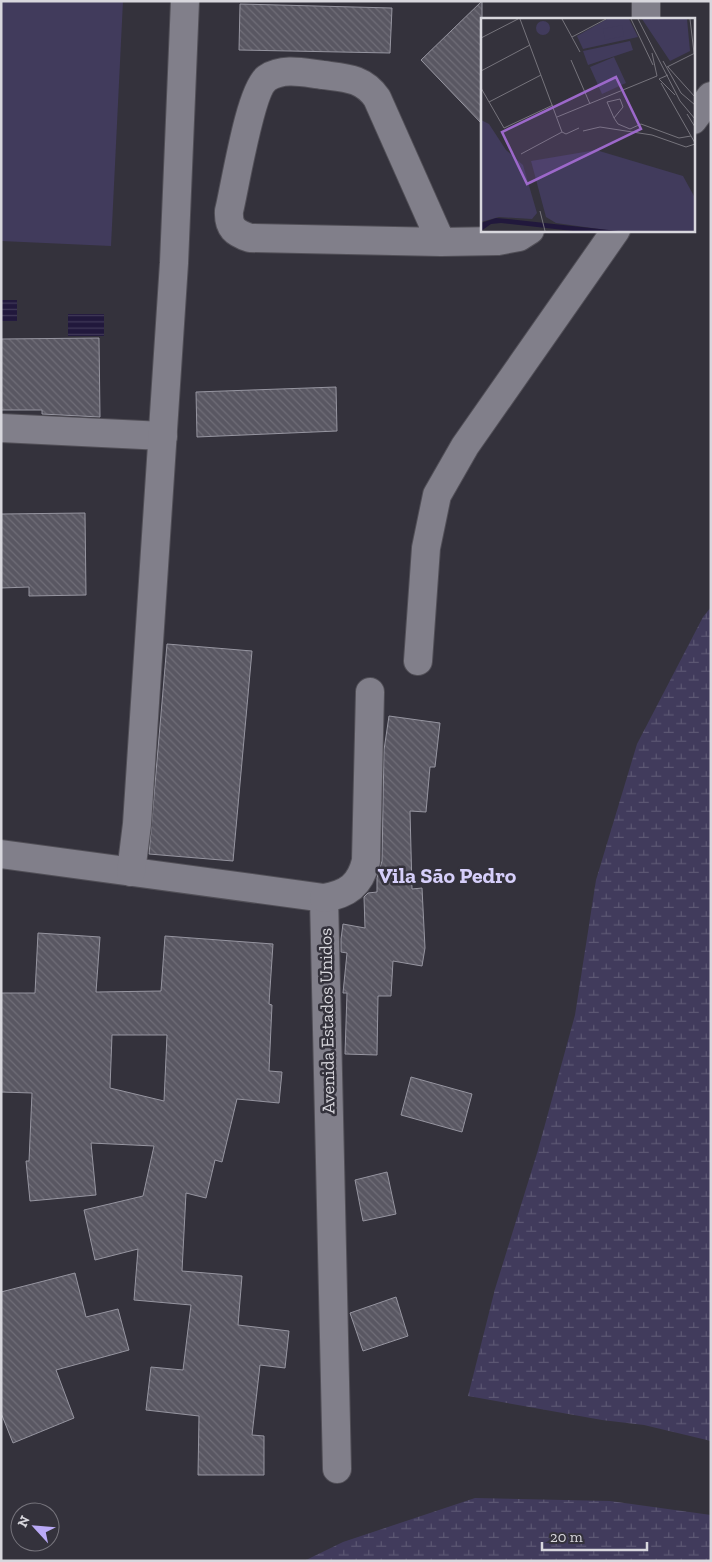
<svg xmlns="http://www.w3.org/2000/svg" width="712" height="1562" font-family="'Zilla Slab',serif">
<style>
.wetland{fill:url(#wetland-marsh)}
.garden{fill:#413b5c}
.water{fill:url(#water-rules)}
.building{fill:url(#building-back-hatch);stroke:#9695a0;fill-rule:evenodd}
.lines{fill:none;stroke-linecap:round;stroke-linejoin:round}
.minor-casing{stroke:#514f57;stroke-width:30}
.minor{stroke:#817f8a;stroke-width:28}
.labels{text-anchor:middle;stroke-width:5;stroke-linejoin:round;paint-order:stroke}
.street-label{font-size:18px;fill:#d8d7dd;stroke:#34323c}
.district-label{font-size:22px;font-weight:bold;fill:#d6cffa;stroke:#34323c}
.inset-road{fill:none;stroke:#76747c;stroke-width:1}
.view{fill:#9c68ca;fill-opacity:0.15;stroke:#9c68ca;stroke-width:2.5}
.inset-edge{fill:none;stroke:#d8d7dd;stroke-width:2.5}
</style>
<defs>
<pattern id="wetland-marsh" width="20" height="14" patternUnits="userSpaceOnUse" patternTransform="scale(1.25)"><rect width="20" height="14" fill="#413b5c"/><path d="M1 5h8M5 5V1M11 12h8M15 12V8" fill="none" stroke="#5c5773"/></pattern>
<pattern id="water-rules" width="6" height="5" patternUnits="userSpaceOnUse" patternTransform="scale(1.25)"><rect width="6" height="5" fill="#21183c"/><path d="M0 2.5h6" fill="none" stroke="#403958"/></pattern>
<pattern id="building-back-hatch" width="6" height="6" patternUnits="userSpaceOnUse" patternTransform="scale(1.25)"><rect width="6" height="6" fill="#595762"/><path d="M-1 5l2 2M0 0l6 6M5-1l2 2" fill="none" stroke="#706e78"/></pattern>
</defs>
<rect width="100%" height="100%" fill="#34323c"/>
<g class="wetland">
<path d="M 711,607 L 711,1441 L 644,1425 L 602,1420 L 468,1396 L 495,1289 L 538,1150 L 575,1015 L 596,880 L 637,744 L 703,617 Z"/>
<path d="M 475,1498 L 610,1501 L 711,1515 L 711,1561 L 304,1561 L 343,1542 Z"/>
</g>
<path class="garden" d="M 1,1 L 123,1 L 111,246 L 1,241 Z"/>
<g class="water">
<rect x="1" y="300" width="16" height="21"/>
<rect x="68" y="314" width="36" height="22"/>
</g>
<g class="building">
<path d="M 482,1 L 482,124 L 421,60 Z"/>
<path d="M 240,4 L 392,8 L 390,53 L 239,50 Z"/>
<path d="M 99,338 L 100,417 L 42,414 L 42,410 L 1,410 L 1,339 Z"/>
<path d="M 336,387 L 337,431 L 197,437 L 196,392 Z"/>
<path d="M 85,513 L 86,595 L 29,596 L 29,587 L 1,588 L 1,514 Z"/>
<path d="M 167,644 L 252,651 L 233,861 L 149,854 Z"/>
<path d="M 389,716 L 440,723 L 435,767 L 430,767 L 426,812 L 410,811 L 412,889 L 422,888 L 425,948 L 422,966 L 393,961 L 391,996 L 378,996 L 377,1055 L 345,1054 L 347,993 L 343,993 L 347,953 L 341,952 L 341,939 L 343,924 L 365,928 L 364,897 L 368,893 L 377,892 L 377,878 L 382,861 L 384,750 Z"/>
<path d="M 38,933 L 100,937 L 96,992 L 161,991 L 165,936 L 273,944 L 269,1004 L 272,1005 L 269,1071 L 282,1072 L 279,1103 L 237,1099 L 222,1162 L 215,1160 L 206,1198 L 186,1193 L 182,1271 L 242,1276 L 238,1325 L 289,1331 L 285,1368 L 260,1365 L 252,1435 L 264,1436 L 264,1475 L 198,1475 L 199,1416 L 146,1410 L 151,1367 L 183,1370 L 191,1305 L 134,1300 L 138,1249 L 95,1260 L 84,1210 L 143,1196 L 154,1146 L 91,1143 L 96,1195 L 30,1201 L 26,1161 L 29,1161 L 32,1093 L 1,1092 L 1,993 L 35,993 ZM 112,1035 L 167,1035 L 164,1101 L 110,1088 Z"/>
<path d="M 411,1077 L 472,1094 L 462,1132 L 401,1115 Z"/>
<path d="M 387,1172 L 396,1214 L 363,1221 L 355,1180 Z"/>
<path d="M 75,1273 L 86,1317 L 118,1309 L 129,1350 L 56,1370 L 74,1418 L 13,1443 L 1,1413 L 1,1292 Z"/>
<path d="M 396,1297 L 408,1336 L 363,1351 L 350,1313 Z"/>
</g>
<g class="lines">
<defs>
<g id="minor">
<path d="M 646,1 L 646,19"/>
<path d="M 693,120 L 711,96"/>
<path d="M 441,242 L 377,98 C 363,78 346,78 323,75 C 305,73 284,67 267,78 C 250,90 235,187 229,211 C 228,228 235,233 250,238 L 441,242 L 498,241 L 519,237 L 530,230"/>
<path d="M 1,428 L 163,436"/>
<path d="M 418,661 L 426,548 L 437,495 L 465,446 L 616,230"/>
<path d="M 1,854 L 324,898 L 337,1469"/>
<path d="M 131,872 L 137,824 L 174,263 L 185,1"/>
<path d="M 324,898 C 348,894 360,885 366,861 L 370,692"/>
</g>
</defs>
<use href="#minor" class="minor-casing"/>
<use href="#minor" class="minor"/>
</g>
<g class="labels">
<g class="street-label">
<text transform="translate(327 1021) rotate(-91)" y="6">Avenida Estados Unidos</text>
</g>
<g class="district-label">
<text x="447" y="883">Vila São Pedro</text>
</g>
</g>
<g transform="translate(481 18)">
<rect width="214" height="214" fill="#34323c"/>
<path d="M 161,1 L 206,1 L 209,33 L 189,43 ZM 149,23 L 152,32 L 107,47 L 102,33 Z" fill="#413b5c"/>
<path d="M 0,102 L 8,106 L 25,132 L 42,147 L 56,195 L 51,201 L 18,199 L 0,204 ZM 115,132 L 202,158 L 213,178 L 213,213 L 132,213 L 75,205 L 65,199 L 50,143 Z" fill="#413b5c"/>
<path d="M 126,1 L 148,1 L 157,19 L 102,31 L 96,18 Z" fill="#413b5c"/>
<path d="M55 10a7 7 0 1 1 14 0a7 7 0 1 1-14 0ZM 141,7 L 143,18 L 124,22 L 122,11 ZM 133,39 L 145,65 L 121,76 L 109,49 Z" fill="#413b5c"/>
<path d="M 15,200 L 27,201 L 137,213 L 92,213 L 20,205 L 10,206 L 0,213 L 0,205 Z" fill="#21183c"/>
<path class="inset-road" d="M 39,1 L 81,114 L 40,136M 81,1 L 99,34M 150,1 L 172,47M 157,1 L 199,83 L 214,101M 209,1 L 213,35M 91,19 L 125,1M 0,20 L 37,1M 171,35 L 176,58M 90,42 L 109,86M 182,43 L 200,75 L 214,87M 186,49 L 214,35M 187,49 L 214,79M 0,53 L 49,27M 187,57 L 178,61 L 194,77M 180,65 L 214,125M 0,70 L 23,110 L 72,87M 8,84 L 60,57M 206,96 L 214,109M 76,99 L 176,58M 133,100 L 142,89 L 139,81 L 126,84 L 133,100 L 137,106 L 149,111 L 160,106 L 198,120 L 210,118M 102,113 L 119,109 L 171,117 L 205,129 L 214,126M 81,114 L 85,116 L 98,110M 59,193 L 64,213"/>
<path class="view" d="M 135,59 L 160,111 L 46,166 L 21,114 Z"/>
<rect width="214" height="214" class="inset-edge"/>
</g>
<rect width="712" height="1562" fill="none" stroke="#d8d7dd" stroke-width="5"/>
<g transform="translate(35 1527) rotate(296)"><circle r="24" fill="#34323c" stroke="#76747c"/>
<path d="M0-4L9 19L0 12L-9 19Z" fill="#baaaf7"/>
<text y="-8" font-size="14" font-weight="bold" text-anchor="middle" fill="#d8d7dd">N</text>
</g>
<path d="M542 1542v8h105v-8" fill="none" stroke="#d8d7dd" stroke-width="2.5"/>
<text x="550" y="1542" font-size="15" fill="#d8d7dd" stroke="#34323c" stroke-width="4" paint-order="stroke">20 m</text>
</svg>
